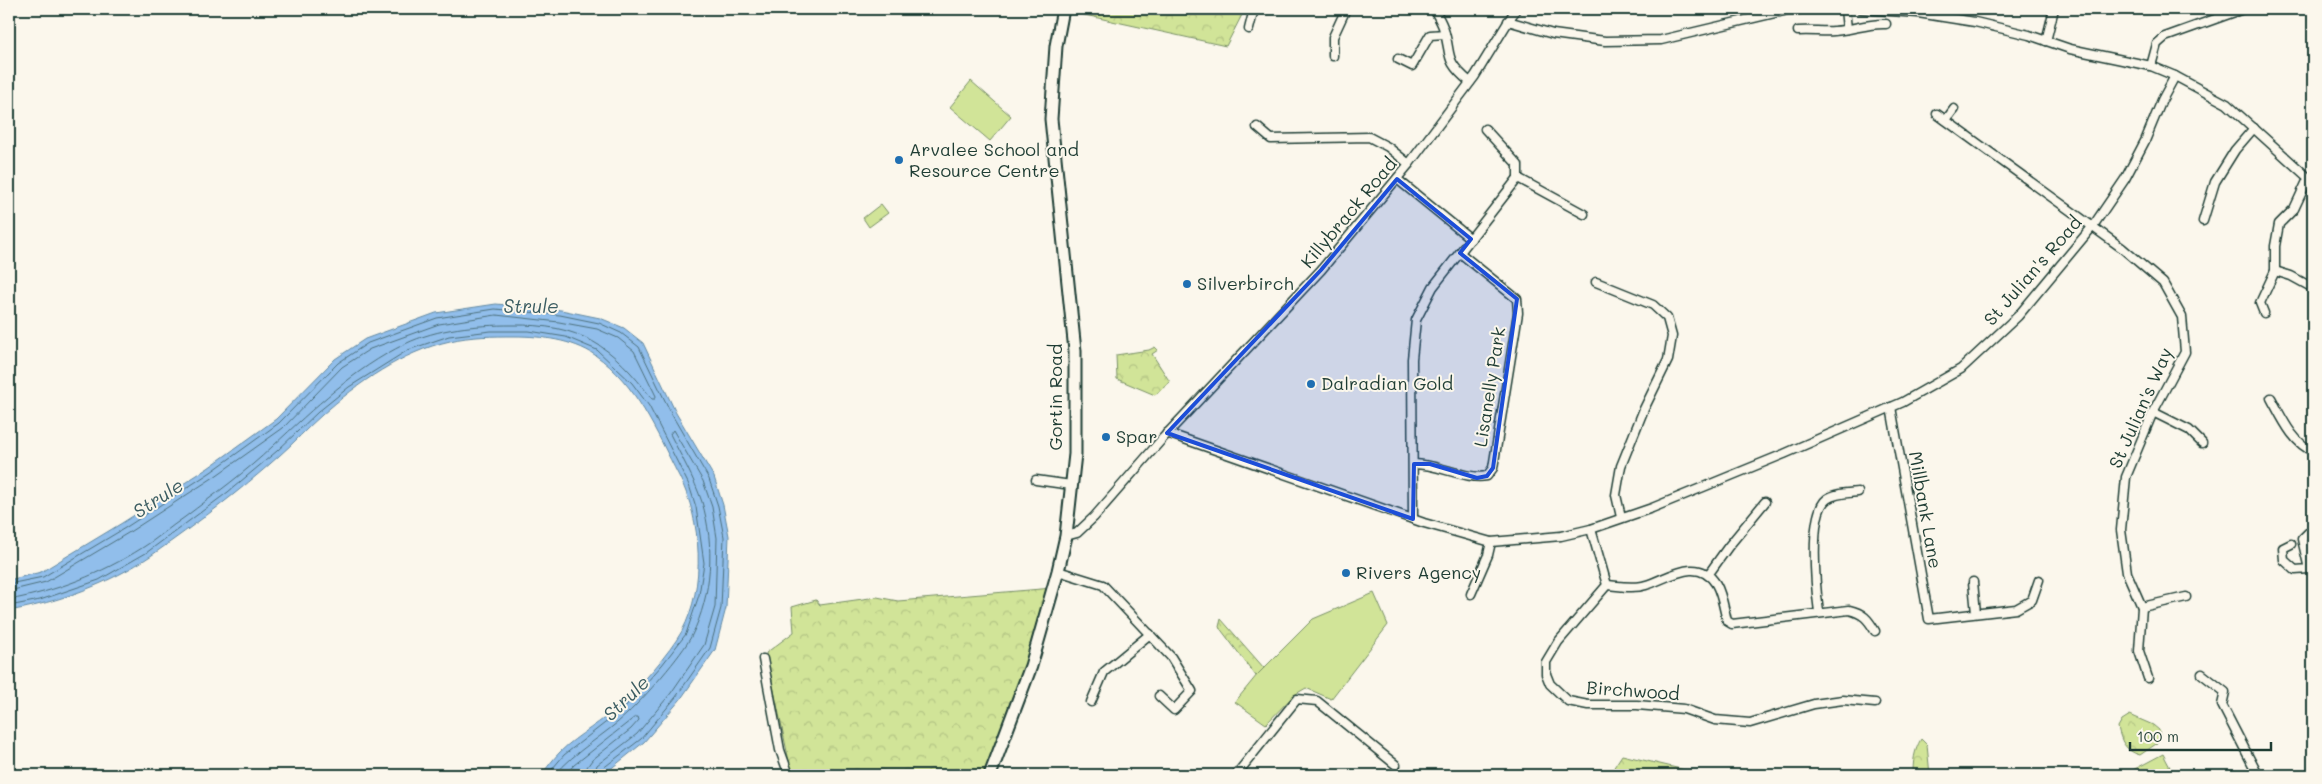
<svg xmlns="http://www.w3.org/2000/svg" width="2322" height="784" font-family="Mali,sans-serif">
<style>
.green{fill:#d1e498;stroke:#789066}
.forest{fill:url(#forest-crowns);stroke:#789066}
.water{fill:#91beeb;stroke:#638aa2}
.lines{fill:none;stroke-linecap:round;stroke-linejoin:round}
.shore{stroke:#4d717d;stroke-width:1}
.street-casing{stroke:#1f3d34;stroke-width:11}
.secondary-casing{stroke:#1f3d34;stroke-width:15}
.street{stroke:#fbf7ec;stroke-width:8}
.secondary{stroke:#fbf7ec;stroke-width:11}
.marked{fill:#1d4ed8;fill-opacity:0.2;stroke:#1d4ed8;stroke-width:4;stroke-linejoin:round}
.poi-dot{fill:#1f6fb2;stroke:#fbf7ec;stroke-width:2}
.labels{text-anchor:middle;stroke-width:4;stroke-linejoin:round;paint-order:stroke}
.poi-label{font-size:18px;fill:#1f3d34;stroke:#fbf7ec;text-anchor:start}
.street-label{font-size:18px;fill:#1f3d34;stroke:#fbf7ec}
.water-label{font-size:19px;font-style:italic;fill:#3c5d62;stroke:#fbf7ec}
</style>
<defs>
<pattern id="forest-crowns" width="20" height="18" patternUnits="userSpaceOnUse" patternTransform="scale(1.25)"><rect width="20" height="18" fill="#d1e498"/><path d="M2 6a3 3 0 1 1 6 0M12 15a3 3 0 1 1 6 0" fill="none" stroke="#b3c484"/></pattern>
</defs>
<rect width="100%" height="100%" fill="#fbf7ec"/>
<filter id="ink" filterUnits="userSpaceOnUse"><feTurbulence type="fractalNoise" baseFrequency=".02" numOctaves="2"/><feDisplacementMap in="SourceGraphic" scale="10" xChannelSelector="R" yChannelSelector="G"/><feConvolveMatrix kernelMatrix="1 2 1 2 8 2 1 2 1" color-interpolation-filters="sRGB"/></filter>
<g filter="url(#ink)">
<g class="green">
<path d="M 971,81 L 1011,116 L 990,141 L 950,107 Z"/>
<path d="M 881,204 L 888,213 L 869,227 L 863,218 Z"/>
<path d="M 1374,593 L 1388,625 L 1331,699 L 1306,688 L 1294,695 L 1266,724 L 1235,702 L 1257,675 L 1313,619 Z"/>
<path d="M 2163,754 L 2174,775 L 2136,775 L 2133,770 Z"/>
</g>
<g class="forest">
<path d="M 1072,9 L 1245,9 L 1226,46 L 1071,12 Z"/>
<path d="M 1155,347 L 1158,350 L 1152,354 L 1170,382 L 1155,395 L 1117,379 L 1116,355 L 1149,350 Z"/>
<path d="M 1053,588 L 990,775 L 792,775 L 766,653 L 794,632 L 792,607 L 816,600 L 820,605 L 877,597 L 898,601 Z"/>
<path d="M 1221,619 L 1264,668 L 1256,676 L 1219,627 Z"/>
<path d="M 2130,715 L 2153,725 L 2159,730 L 2160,736 L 2156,744 L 2140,755 C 2125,751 2121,741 2118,727 L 2122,720 Z"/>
<path d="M 1921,739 L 1927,745 L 1930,775 L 1913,775 C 1913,761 1914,751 1921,739 Z"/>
<path d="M 1622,755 L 1706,775 L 1609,775 Z"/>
</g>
<path class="water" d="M 496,304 L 561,310 L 600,318 L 624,328 L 643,343 L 676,413 L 714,477 L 723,505 L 729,536 L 726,608 L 715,650 L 680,700 L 644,742 L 603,775 L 541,775 C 547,768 553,759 560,752 C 578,734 603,722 621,704 C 640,686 669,654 682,631 C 706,586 702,521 679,476 C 656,432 637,384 595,355 C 573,340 541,336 515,336 C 494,336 470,336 450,341 C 402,352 358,383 322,415 C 307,428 294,443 279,456 C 239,492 196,524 152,555 C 109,584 59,602 9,611 L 9,580 L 41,572 L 122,523 L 208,468 L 276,419 L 335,359 L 365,339 L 436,313 Z"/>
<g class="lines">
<g class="shore">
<path d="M 9,584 L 43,577 L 125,528 L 211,472 L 279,423 L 338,363 L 368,343 L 437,318 L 495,309 L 560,315 L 599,323 L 621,333 L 639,347 L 672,415 L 709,479 L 718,506 L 724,537 L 721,608 L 710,648 L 676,697 L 641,739 L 602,769 L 600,775"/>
<path d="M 9,591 L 46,582 L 128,533 L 214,477 L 283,428 L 342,367 L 370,349 L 439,324 L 496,315 L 559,322 L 597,329 L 618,338 L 634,351 L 656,396 L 655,399 L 652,399 C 612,345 580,324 512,325 C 476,325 438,328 405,344 C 354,369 314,408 273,446 C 246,472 215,494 185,517 C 170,527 157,539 142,548 C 101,574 57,591 9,600"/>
<path d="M 9,606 L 40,600 L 99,580 L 146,553 L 228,492 L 277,451 L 318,412 L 349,387 L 408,350 L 449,336 L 491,331 L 529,331 L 566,337 L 597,350 L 632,383 L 649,406 L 689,485 L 696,507 L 704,563 L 699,595 L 686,634 L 662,665 L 623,709 L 564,755 L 547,775"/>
<path d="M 555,775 C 576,750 604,736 627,714 C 644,698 682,655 692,635 C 712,595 715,545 702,502 C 694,478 681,456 670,434 L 673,430 L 703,481 L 712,507 L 717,538 L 715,607 L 704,645 L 671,693 L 637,734 L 597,765 L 594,775"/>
<path d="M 565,775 L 574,765 L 635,717 L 638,717 L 639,720 L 631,729 L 592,760 L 587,767 L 586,775"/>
</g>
<defs>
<g id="street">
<path d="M 1434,9 C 1437,15 1441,21 1443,27 C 1453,55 1442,59 1470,82"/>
<path d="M 1845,9 L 1847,29"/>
<path d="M 1861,9 L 1918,13 L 1975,22 L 2029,35 L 2070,49 L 2151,66 L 2175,76 L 2227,104 L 2313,182"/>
<path d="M 1508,21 L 1553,34 L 1605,41 L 1661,40 L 1788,10 L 1818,9"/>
<path d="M 1249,29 L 1254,9"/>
<path d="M 1798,31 C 1811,30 1823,32 1834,31 C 1853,30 1867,23 1886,24"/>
<path d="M 2046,41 L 2054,9"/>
<path d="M 1333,56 L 1333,37 L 1346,9"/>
<path d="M 1398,59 L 1412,66 L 1430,35 L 1445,34"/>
<path d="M 2151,66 L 2157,44 L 2165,37 L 2243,9"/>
<path d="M 1937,114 L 2122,248 L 2163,283 L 2182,317 L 2185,352 L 2153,412 L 2126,477 L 2121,530 L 2127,573 L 2142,607 L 2139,651 L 2148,678"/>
<path d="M 1946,120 L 1954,109"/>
<path d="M 1257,127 L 1271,139 L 1369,137 L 1388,147 L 1409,164"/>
<path d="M 1485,129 L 1518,165 L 1518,178"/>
<path d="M 1518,178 L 1584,214"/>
<path d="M 1397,179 L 1471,239"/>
<path d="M 2203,221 L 2215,182 L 2235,150 L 2254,128"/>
<path d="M 2275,271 L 2291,276 L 2313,288"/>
<path d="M 1596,282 L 1653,305 L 1667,318 L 1672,336 L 1668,360 L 1644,409 L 1621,466 L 1616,495 L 1621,517"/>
<path d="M 2264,313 L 2260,303 L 2275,271 L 2275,246 L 2279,224 L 2294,209 L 2308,179"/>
<path d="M 2271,398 C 2281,416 2293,444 2313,451"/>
<path d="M 1891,407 L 1929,619 L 2016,609 L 2032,600 L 2039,580"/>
<path d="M 2153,412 L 2189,430 L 2202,443"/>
<path d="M 1167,433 L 1424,523 L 1491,542 L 1561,536 L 1591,529 L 1652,508 L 1784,454 L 1903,402 L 1961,369 L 2018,316 L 2093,226 L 2125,179 L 2145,141 L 2162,100 L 2175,76"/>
<path d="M 1414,464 C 1439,464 1465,480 1487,476 L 1493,468 L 1518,313 L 1517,299 L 1460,253"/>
<path d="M 1036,480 L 1071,485"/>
<path d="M 1413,519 L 1412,359 L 1416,320 L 1433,287 L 1518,178"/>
<path d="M 1591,529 L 1607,585 L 1558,642 L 1546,662 L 1546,674 L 1550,684 L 1568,701 L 1588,705 L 1637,705 L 1684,709 L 1715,720 L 1750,723 L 1814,704 L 1843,700 L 1875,703"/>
<path d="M 1066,536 L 1077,533 L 1094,517 L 1163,438 L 1321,270 L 1409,164 L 1475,76 L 1516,9"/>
<path d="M 2291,544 L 2283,548 L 2284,560 L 2295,570 L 2309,569 L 2302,539 L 2313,528"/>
<path d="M 1058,571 L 1103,585 L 1171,657 L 1192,691 L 1174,710 L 1159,696"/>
<path d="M 1708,575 L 1728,547 L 1765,502"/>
<path d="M 1973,582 L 1976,613"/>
<path d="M 1607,585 C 1619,586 1634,589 1646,585 C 1667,579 1698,555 1716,584 C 1722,594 1724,609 1727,621 L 1732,624 L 1849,610 C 1863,613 1868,619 1875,631"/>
<path d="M 1471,594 L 1488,555 L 1491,542"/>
<path d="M 2142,607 L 2186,597"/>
<path d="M 1819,612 C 1816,590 1808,513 1827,499 C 1835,493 1848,493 1858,492"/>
<path d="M 763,659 L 780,750 L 789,775"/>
<path d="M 2202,674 L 2225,692 L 2222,705 L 2258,775"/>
<path d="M 1091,702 L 1104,672 L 1150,634"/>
<path d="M 1236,775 L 1297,699 L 1317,701 L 1396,765"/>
</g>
<path id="secondary" d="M 990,775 L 1031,666 L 1058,571 L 1066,536 L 1075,454 L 1075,351 L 1051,119 L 1056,46 L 1063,9"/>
</defs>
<use href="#street" class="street-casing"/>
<use href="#secondary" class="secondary-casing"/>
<use href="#street" class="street"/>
<use href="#secondary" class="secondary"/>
</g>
</g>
<path class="marked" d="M 1397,179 L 1471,239 L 1460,253 L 1517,299 L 1493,468 L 1487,476 L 1477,478 L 1430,464 L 1414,464 L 1413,519 L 1167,433 L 1321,270 Z"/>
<g class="poi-dot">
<circle cx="899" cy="160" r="5"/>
<circle cx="1187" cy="284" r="5"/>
<circle cx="1311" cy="384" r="5"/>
<circle cx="1106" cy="437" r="5"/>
<circle cx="1346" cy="573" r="5"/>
</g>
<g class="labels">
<g class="poi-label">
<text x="909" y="156">Arvalee School and<tspan x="909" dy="21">Resource Centre</tspan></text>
<text x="1197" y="290">Silverbirch</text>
<text x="1321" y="390">Dalradian Gold</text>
<text x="1116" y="443">Spar</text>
<text x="1356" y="579">Rivers Agency</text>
</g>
<g class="street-label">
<text transform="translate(1349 213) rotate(-50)" y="6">Killybrack Road</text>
<text transform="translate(2033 271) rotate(-49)" y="6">St Julian's Road</text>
<text transform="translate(1490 387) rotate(-81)" y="6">Lisanelly Park</text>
<text transform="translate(1056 397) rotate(-90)" y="6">Gortin Road</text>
<text transform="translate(2141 408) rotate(-66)" y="6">St Julian's Way</text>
<text transform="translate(1925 510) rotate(80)" y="6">Millbank Lane</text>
<text transform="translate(1633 691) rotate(4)" y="6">Birchwood</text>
</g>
<g class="water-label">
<text x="531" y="313">Strule</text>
<text transform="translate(158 498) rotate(-33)" y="7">Strule</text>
<text transform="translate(626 698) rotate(-44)" y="7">Strule</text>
</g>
</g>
<rect width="2322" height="784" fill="none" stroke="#fbf7ec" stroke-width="30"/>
<rect x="15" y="15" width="2292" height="754" fill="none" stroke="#1f3d34" stroke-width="2" filter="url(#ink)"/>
<path d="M2130 742v8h141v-8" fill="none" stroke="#1f3d34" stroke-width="2.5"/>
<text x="2137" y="742" font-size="15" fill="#1f3d34" stroke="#fbf7ec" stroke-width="4" paint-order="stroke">100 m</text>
</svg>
